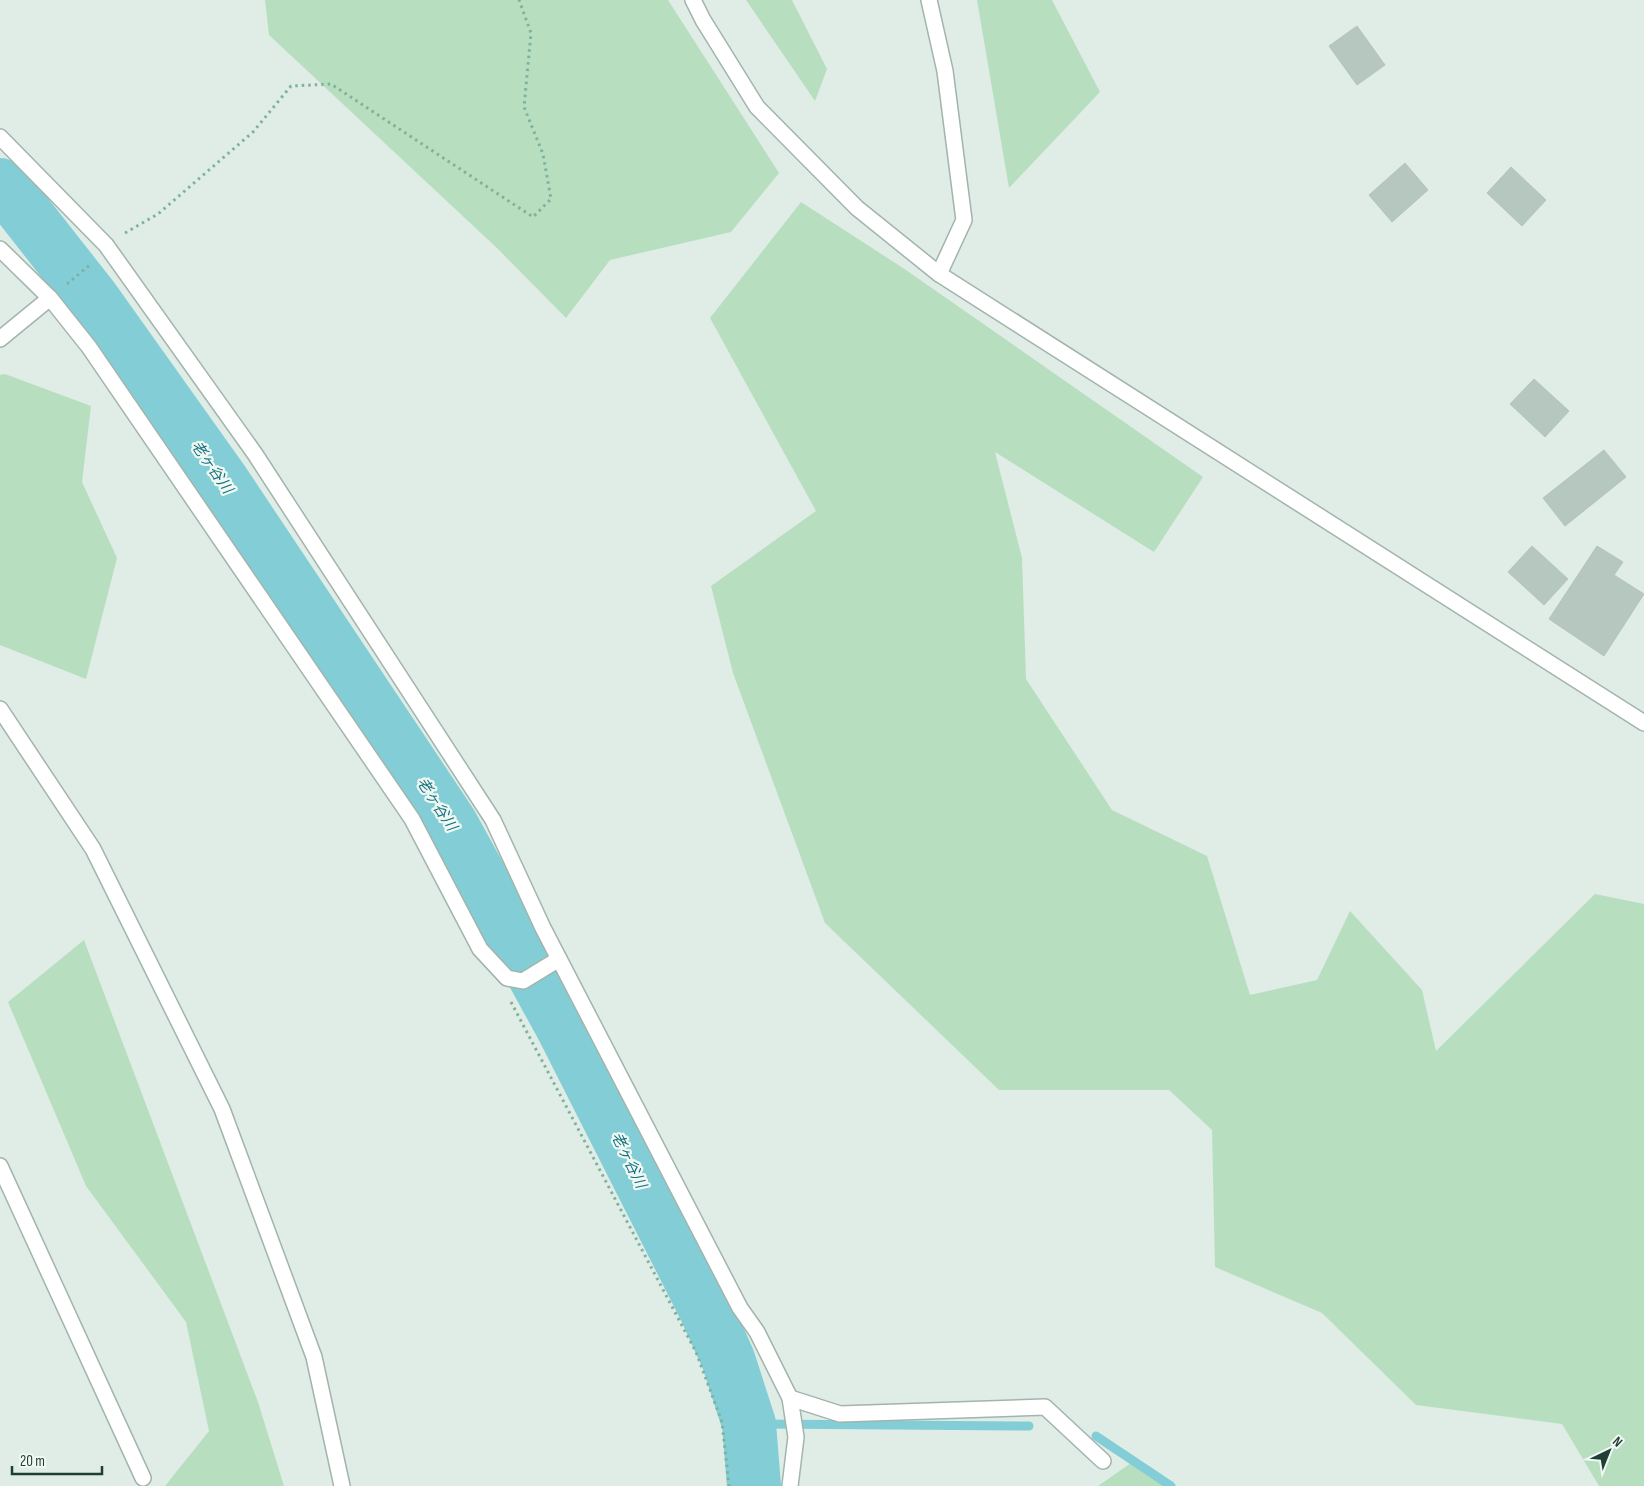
<svg xmlns="http://www.w3.org/2000/svg" width="1644" height="1486" font-family="'Sofia Sans Condensed','Noto Sans JP',sans-serif">
<style>
.green{fill:#b7dfbf}
.lines{fill:none;stroke-linecap:round;stroke-linejoin:round}
.stream{stroke:#83ced6;stroke-width:9}
.river{stroke:#83ced6;stroke-width:54}
.building{fill:#b5c7bf;stroke:#b2c6bc}
.minor-casing{stroke:#a2b4ad;stroke-width:18}
.path{stroke:#7eb29e;stroke-width:3;stroke-dasharray:2.5 4;stroke-linecap:butt}
.minor{stroke:#fff;stroke-width:15}
.labels{text-anchor:middle;stroke-width:4.5;stroke-linejoin:round;paint-order:stroke}
.water-label{font-size:15px;font-style:italic;fill:#15737e;stroke:#f1f8f4}
</style>
<rect width="100%" height="100%" fill="#e0ece6"/>
<g class="green">
<path d="M 265,0 L 668,0 L 779,173 L 731,232 L 610,260 L 566,318 L 498,249 L 269,35 Z"/>
<path d="M 746,0 L 792,0 L 827,69 L 815,101 Z"/>
<path d="M 977,0 L 1052,0 L 1100,92 L 1009,188 Z"/>
<path d="M 801,202 L 903,268 L 1203,477 L 1154,552 L 995,452 L 1022,558 L 1026,679 L 1112,810 L 1207,856 L 1250,995 L 1317,980 L 1350,911 L 1422,990 L 1436,1051 L 1595,894 L 1644,904 L 1644,1486 L 1599,1486 L 1562,1424 L 1416,1405 L 1322,1313 L 1215,1267 L 1212,1130 L 1169,1090 L 999,1090 L 825,923 L 733,673 L 711,586 L 816,511 L 710,318 Z"/>
<path d="M 5,374 L 91,406 L 82,482 L 117,558 L 86,679 L 0,645 L 0,375 Z"/>
<path d="M 84,940 L 258,1402 L 284,1486 L 165,1486 L 209,1431 L 186,1322 L 86,1186 L 8,1002 Z"/>
<path d="M 1131,1463 L 1171,1486 L 1098,1486 Z"/>
</g>
<g class="lines">
<g class="stream">
<path d="M 749,1424 L 1029,1426"/>
<path d="M 1096,1436 L 1171,1486"/>
</g>
<path class="river" d="M 0,185 L 15,200 L 92,298 L 223,482 L 451,824 L 563,1028 L 705,1308 L 728,1359 L 749,1424 L 754,1486"/>
</g>
<g class="building">
<path d="M 1357,26 L 1385,65 L 1357,85 L 1329,46 Z"/>
<path d="M 1405,163 L 1428,190 L 1392,222 L 1369,195 Z"/>
<path d="M 1511,167 L 1546,200 L 1522,226 L 1487,193 Z"/>
<path d="M 1534,379 L 1569,411 L 1545,437 L 1510,404 Z"/>
<path d="M 1604,450 L 1626,477 L 1565,526 L 1543,498 Z"/>
<path d="M 1532,546 L 1568,579 L 1544,605 L 1508,572 Z"/>
<path d="M 1597,546 L 1623,562 L 1614,575 L 1644,594 L 1604,656 L 1549,619 Z"/>
</g>
<g class="lines">
<defs>
<g id="minor">
<path d="M 693,0 L 703,20 L 757,107 L 857,208 L 939,274 L 1644,723"/>
<path d="M 929,0 L 945,71 L 964,220 L 939,274"/>
<path d="M 0,137 L 106,245 L 255,454 L 493,820 L 543,928 L 740,1308 L 757,1332 L 790,1398 L 796,1437 L 790,1486"/>
<path d="M 0,249 L 50,298 L 89,347 L 412,819 L 480,949 L 507,978 L 523,981 L 559,959"/>
<path d="M 0,339 L 50,298"/>
<path d="M 0,709 L 93,849 L 222,1109 L 314,1357 L 342,1486"/>
<path d="M 0,1166 L 143,1478"/>
<path d="M 790,1398 L 840,1414 L 1045,1407 L 1103,1461"/>
</g>
</defs>
<use href="#minor" class="minor-casing"/>
<g class="path">
<path d="M 125,233 L 158,214 L 253,132 L 291,86 L 331,84 L 533,217 L 551,199 L 543,154 L 524,107 L 531,33 L 519,0"/>
<path d="M 67,284 L 91,264"/>
<path d="M 511,1002 L 696,1352 L 722,1422 L 729,1486"/>
</g>
<use href="#minor" class="minor"/>
</g>
<g class="labels">
<g class="water-label">
<text transform="translate(212 467) rotate(55)" y="5">老ヶ谷川</text>
<text transform="translate(437 804) rotate(57)" y="5">老ヶ谷川</text>
<text transform="translate(629 1160) rotate(64)" y="5">老ヶ谷川</text>
</g>
</g>
<g transform="translate(1609 1451) rotate(43)" stroke="#f1f8f4" stroke-width="4" paint-order="stroke">
<path d="M0-4L9 19L0 12L-9 19Z" fill="#1f3e34"/>
<text y="-8" font-size="14" font-weight="bold" text-anchor="middle" fill="#1f3e34">N</text>
</g>
<path d="M12 1466v8h90v-8" fill="none" stroke="#1f3e34" stroke-width="2.5"/>
<text x="20" y="1466" font-size="15" fill="#1f3e34" stroke="#f1f8f4" stroke-width="4" paint-order="stroke">20 m</text>
</svg>
